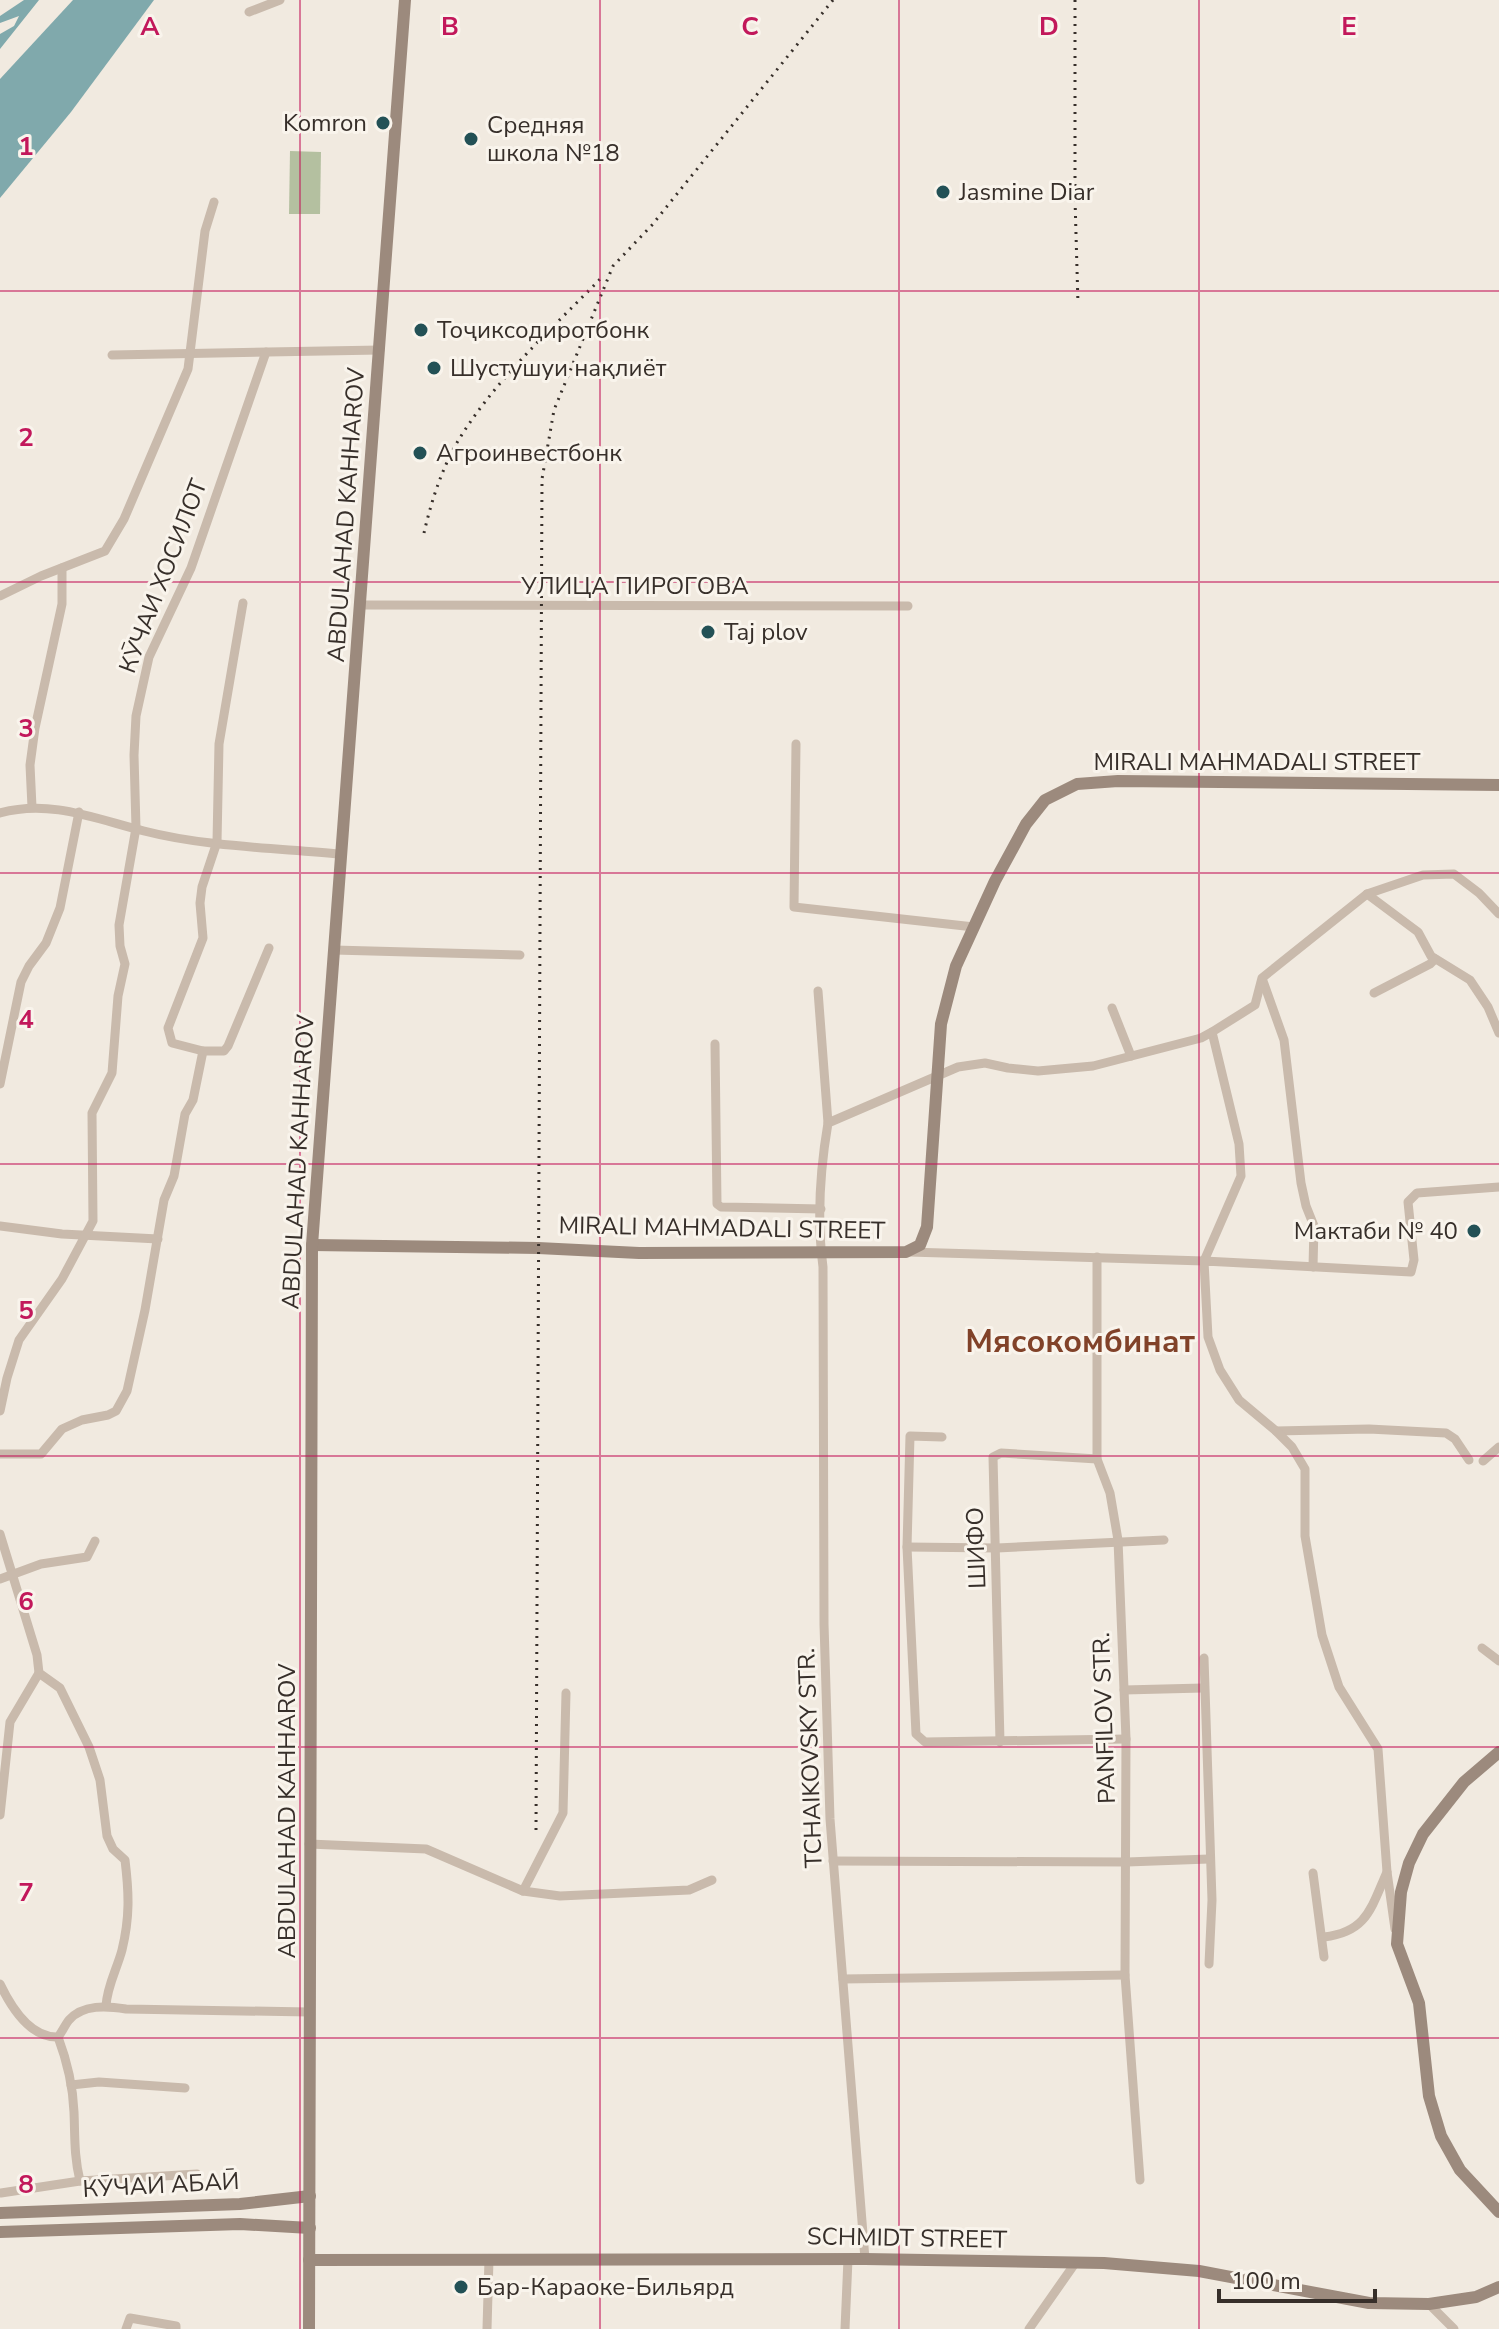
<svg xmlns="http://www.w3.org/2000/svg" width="1499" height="2329" font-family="'Nunito Sans',sans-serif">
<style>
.green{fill:#b4c0a0}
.water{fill:#80a9ac}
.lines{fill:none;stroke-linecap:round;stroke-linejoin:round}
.street{stroke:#c9baac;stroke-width:9}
.secondary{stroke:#9c8a7d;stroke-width:12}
.rail{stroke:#372f2a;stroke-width:3;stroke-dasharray:2 6;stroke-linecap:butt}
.grid{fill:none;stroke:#c2185b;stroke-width:2;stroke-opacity:0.55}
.poi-dot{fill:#235156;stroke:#f9f4ec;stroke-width:3}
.labels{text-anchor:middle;stroke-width:6;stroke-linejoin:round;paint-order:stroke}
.poi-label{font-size:24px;fill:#372f2a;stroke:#f9f4ec;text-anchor:start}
.street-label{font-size:24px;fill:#372f2a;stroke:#f9f4ec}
.district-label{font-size:32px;font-weight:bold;fill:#814229;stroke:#f9f4ec}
.grid-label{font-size:26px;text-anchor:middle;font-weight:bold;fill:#c2185b;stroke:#f9f4ec;stroke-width:6;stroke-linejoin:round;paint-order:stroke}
</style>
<rect width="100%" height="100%" fill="#f1eae0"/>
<path class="green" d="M 290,151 L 321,152 L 320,214 L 289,214 Z"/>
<g class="water">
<path d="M 24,0 L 39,0 L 0,49 L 0,34 L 14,26 L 19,16 L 0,23 L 0,16 Z"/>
<path d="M 73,0 L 154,0 L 71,112 L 0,198 L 0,79 Z"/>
</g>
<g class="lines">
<g class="street">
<path d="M 249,12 L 280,0"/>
<path d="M 112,355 L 380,350"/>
<path d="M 0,596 L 41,576 L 105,551 L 124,519 L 188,369 L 205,231 L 214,202"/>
<path d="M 361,605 L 908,606"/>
<path d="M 796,744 L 794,907 L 974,927"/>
<path d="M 32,807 L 30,765 L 35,728 L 62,604 L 62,568"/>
<path d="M 0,813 C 50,799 96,819 144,831 C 206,847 277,848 340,854"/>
<path d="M 1367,894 L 1418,932 L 1431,956 L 1470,980 L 1488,1007 L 1499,1033"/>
<path d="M 334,950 L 520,955"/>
<path d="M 1263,981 L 1284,1040 L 1301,1183 L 1306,1206 L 1314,1226 L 1313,1267"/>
<path d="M 818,991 L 828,1123"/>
<path d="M 1374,993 L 1430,964 L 1435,959"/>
<path d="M 1112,1008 L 1131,1056"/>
<path d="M 715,1044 L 717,1204 L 721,1207 L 821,1209"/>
<path d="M 203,1051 L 172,1043 L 168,1028 L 203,938 L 200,903 L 202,887 L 217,842 L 219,744 L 243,603"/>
<path d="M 0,1084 L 21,982 L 29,966 L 46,943 L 60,908 L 79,812"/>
<path d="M 0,1226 L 62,1234 L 158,1239"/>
<path d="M 909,1252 L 1204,1261 L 1241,1176 L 1239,1144 L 1212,1032 L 1255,1005 L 1262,978 L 1367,894 L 1423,875 L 1454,874 L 1479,893 L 1499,914"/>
<path d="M 1097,1257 L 1097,1459 L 1110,1493 L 1118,1540 L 1126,1739 L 1125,1975 L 1140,2180"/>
<path d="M 0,1411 L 7,1378 L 19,1340 L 62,1279 L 93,1221 L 92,1113 L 112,1073 L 118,996 L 125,964 L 120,946 L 119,925 L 136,828 L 134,755 L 136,716 L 149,657 L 191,568 L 266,352"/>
<path d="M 1276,1431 L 1369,1429 L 1446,1433 L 1455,1439 L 1469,1460"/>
<path d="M 942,1437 L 910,1436 L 907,1547 L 916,1734 L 925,1742 L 1126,1739"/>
<path d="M 0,1454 L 41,1454 L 62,1429 L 82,1420 L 108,1415 L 116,1411 L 127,1391 L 145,1310 L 164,1200 L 174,1176 L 185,1114 L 193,1100 L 203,1051 L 224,1051 L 228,1046 L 269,948"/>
<path d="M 1483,1461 L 1499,1447"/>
<path d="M 0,1534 L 37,1655 L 39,1673 L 60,1688 L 89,1747 L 100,1780 L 107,1836 L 113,1849 L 125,1860 C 129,1893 130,1917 122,1950 C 117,1969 107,1986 106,2006"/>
<path d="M 907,1547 L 997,1548 L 1164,1540"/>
<path d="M 0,1579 L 41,1564 L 87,1557 L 95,1541"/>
<path d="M 1482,1648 L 1499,1661"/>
<path d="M 1204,1658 L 1212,1900 L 1209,1964"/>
<path d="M 1124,1690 L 1203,1688"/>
<path d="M 1000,1742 L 993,1457 L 1001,1453 L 1097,1459"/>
<path d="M 0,1815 L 10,1722 L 39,1673"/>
<path d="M 309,1844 L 426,1849 L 523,1891 L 560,1896 L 689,1890 L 712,1880"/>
<path d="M 833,1861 L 1127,1862 L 1209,1859"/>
<path d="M 1313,1873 L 1324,1957"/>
<path d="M 523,1891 L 563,1813 L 566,1693"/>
<path d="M 1395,1929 L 1387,1872 L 1378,1749 L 1339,1687 L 1322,1635 L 1305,1536 L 1305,1469 L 1292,1447 L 1276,1431 L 1239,1400 L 1220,1370 L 1208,1337 L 1204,1261 L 1411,1272 L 1414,1260 L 1408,1202 L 1417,1193 L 1499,1187"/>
<path d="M 1324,1937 C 1367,1932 1371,1908 1387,1872"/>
<path d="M 843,1979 L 1125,1975"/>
<path d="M 0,1984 C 11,2007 30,2038 58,2037 C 62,2032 65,2025 69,2020 C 83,2004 107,2006 126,2009 L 309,2012"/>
<path d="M 58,2037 C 67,2061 73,2086 74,2112 C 75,2137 74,2156 80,2181"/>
<path d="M 71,2085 L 99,2082 L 185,2088"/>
<path d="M 1,2193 L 80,2181 L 197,2174"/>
<path d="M 865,2259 L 830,1819 L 824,1624 L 823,1267 C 817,1221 820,1170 828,1123 L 958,1067 L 985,1063 L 1008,1068 L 1038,1071 L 1093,1066 L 1201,1038 L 1212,1032"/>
<path d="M 1429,2304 L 1454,2329"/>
<path d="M 126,2329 L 130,2318 L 176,2326 L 176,2329"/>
<path d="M 487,2329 L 489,2259"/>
<path d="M 845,2329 L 848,2259"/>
<path d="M 1029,2329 L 1076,2262"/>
</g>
<g class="secondary">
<path d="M 312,1245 L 538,1248 L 639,1253 L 906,1252 L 920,1245 L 927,1227 L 941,1024 L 956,966 L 995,881 L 1026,824 L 1045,800 L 1077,784 L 1118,781 L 1499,785"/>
<path d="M 1499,1752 L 1464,1782 L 1423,1834 L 1409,1863 L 1401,1892 L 1397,1944 L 1419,2003 L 1429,2096 L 1441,2136 L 1460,2170 L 1499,2212"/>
<path d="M 0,2213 L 240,2204 L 310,2196"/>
<path d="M 0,2232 L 240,2224 L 310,2228"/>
<path d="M 309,2260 L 865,2259 L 1104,2263 L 1199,2271 L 1369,2303 L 1429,2304 L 1476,2297 L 1499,2287"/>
<path d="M 309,2329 L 312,1245 L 405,0"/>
</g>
<g class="rail">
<path d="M 1075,0 L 1075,199 L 1078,304"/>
<path d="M 424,533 C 431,502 442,468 458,441 C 496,378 554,327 604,275"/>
<path d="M 536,1830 L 542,479 L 554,410 L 613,266 L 652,225 L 833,0"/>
</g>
</g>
<path class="grid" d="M 300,0 L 300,2329M 600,0 L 600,2329M 899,0 L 899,2329M 1199,0 L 1199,2329M 0,291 L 1499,291M 0,582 L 1499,582M 0,873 L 1499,873M 0,1164 L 1499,1164M 0,1456 L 1499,1456M 0,1747 L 1499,1747M 0,2038 L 1499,2038"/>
<g class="poi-dot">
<circle cx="383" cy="123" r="8"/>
<circle cx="471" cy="139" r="8"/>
<circle cx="943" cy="192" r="8"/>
<circle cx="421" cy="330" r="8"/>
<circle cx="434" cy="368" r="8"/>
<circle cx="420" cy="453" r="8"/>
<circle cx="708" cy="632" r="8"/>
<circle cx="1474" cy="1231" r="8"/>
<circle cx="461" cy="2287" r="8"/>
</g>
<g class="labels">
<g class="poi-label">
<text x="367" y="131" text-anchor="end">Komron</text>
<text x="487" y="133">Средняя<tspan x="487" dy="28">школа №18</tspan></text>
<text x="959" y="200">Jasmine Diar</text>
<text x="437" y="338">Тоҷиксодиротбонк</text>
<text x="450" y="376">Шустушуи нақлиёт</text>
<text x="436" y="461">Агроинвестбонк</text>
<text x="724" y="640">Taj plov</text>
<text x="1458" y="1239" text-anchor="end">Мактаби № 40</text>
<text x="477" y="2295">Бар-Караоке-Бильярд</text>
</g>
<g class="street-label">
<text transform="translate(346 515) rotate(-86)" y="8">ABDULAHAD KAHHAROV</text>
<text transform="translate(163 576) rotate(-69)" y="8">КӮЧАИ ХОСИЛОТ</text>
<text x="635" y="594">УЛИЦА ПИРОГОВА</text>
<text x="1257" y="770">MIRALI MAHMADALI STREET</text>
<text transform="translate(298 1162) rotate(-87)" y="8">ABDULAHAD KAHHAROV</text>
<text transform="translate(722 1228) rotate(1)" y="8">MIRALI MAHMADALI STREET</text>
<text transform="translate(976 1548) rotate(-92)" y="8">ШИФО</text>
<text transform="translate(1104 1718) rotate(-92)" y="8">PANFILOV STR.</text>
<text transform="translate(810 1758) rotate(-92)" y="8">TCHAIKOVSKY STR.</text>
<text transform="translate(287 1811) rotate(-90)" y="8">ABDULAHAD KAHHAROV</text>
<text transform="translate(161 2185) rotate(-3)" y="8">КӮЧАИ АБАӢ</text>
<text transform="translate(907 2238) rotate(1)" y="8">SCHMIDT STREET</text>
</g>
<g class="district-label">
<text x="1080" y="1352">Мясокомбинат</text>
</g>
</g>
<g class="grid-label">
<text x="150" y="35">A</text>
<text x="450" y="35">B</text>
<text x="750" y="35">C</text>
<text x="1049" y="35">D</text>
<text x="1349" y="35">E</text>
<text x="26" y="155">1</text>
<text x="26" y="446">2</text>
<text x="26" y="737">3</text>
<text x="26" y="1028">4</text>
<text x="26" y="1319">5</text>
<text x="26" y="1610">6</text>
<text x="26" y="1901">7</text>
<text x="26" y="2193">8</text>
</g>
<path d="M1219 2289v12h156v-12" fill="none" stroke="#372f2a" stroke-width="4"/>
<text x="1231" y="2289" font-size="24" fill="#372f2a" stroke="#f9f4ec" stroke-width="6" paint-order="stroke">100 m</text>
</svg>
